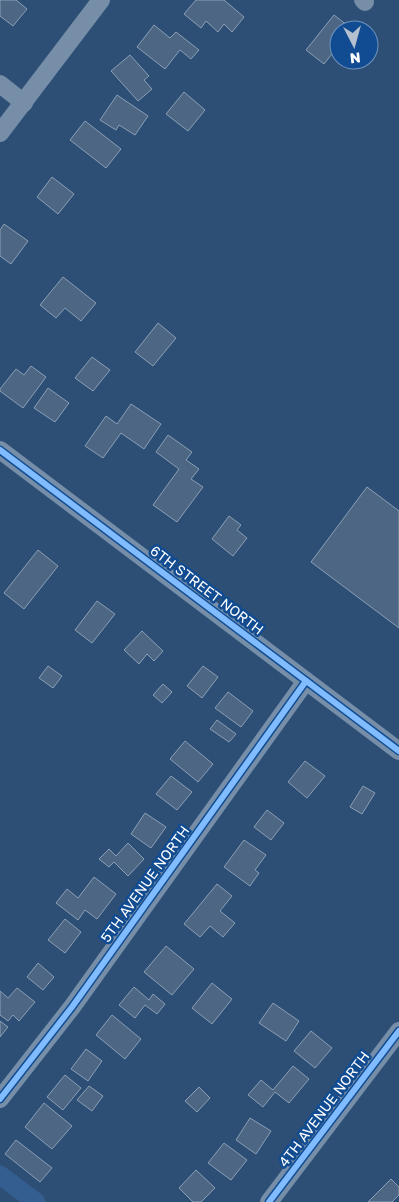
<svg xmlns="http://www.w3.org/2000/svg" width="399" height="1202" font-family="'Golos Text',sans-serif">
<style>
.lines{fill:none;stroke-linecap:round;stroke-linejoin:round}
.canal{stroke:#335e8f;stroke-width:19}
.building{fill:#4c6684;stroke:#8b9fb6}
.minor{stroke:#768ea8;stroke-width:18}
.cycleway-casing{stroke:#114c92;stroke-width:9}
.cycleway{stroke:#80bcff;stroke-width:6}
.labels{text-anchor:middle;stroke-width:5;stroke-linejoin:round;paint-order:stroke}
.street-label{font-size:14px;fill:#fff;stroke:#114c92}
</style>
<rect width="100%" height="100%" fill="#2e4f75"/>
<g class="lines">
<path class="canal" d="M 0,1175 L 36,1202"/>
</g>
<g class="building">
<path d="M 0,0 L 16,0 L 27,9 L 13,26 L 0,16 Z"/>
<path d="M 196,0 L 224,0 L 244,17 L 232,32 L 224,24 L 218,32 L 206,21 L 201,28 L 184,14 Z"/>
<path d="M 334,15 L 352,29 L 339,30 L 339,45 L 324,64 L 306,50 Z"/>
<path d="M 154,25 L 170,38 L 176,32 L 199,50 L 191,59 L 180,50 L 165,69 L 137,47 Z"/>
<path d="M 130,55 L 149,76 L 144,80 L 152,89 L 138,101 L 111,71 Z"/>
<path d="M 184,92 L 205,110 L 188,131 L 166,114 Z"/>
<path d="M 117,95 L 148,116 L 135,135 L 119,125 L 116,130 L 100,120 Z"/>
<path d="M 85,121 L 121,149 L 106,168 L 70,140 Z"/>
<path d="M 52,177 L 74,194 L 58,214 L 37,197 Z"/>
<path d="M 4,224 L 28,241 L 11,264 L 0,256 L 0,230 Z"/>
<path d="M 63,277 L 96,303 L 81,321 L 65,308 L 56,318 L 40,305 Z"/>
<path d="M 158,323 L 176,338 L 153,366 L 135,352 Z"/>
<path d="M 92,357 L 110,370 L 93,391 L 75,378 Z"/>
<path d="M 31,366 L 46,377 L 23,408 L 0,391 L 0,389 L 16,369 L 24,375 Z"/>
<path d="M 48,388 L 69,403 L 55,422 L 34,408 Z"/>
<path d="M 131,404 L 161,424 L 144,449 L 121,433 L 103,458 L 85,446 L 106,416 L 117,424 Z"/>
<path d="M 168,435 L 192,452 L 186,460 L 199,469 L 191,479 L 203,487 L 177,522 L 153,505 L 179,469 L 156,452 Z"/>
<path d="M 367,487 L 399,511 L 399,628 L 311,562 Z"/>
<path d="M 229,516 L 241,525 L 237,530 L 247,538 L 233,556 L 212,539 Z"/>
<path d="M 38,550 L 58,566 L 24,609 L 4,593 Z"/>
<path d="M 97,601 L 115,614 L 92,643 L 75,630 Z"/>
<path d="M 142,631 L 163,651 L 154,661 L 147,654 L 139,664 L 124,650 Z"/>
<path d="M 48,666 L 62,676 L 53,688 L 39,678 Z"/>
<path d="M 203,666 L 218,677 L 202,698 L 187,686 Z"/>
<path d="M 163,684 L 172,692 L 162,703 L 153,695 Z"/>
<path d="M 228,692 L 253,711 L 241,727 L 215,708 Z"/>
<path d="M 217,720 L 236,734 L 229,742 L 210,729 Z"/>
<path d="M 185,741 L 213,764 L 198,782 L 170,759 Z"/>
<path d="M 305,761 L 325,776 L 307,798 L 288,782 Z"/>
<path d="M 171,776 L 192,792 L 177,810 L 156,794 Z"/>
<path d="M 363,786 L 375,793 L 362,814 L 350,807 Z"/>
<path d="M 267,810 L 284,823 L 271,840 L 254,827 Z"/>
<path d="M 145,813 L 166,827 L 151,848 L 131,834 Z"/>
<path d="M 244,840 L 266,855 L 255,870 L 259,873 L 250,886 L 224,867 Z"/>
<path d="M 128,843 L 144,859 L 128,876 L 114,862 L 109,867 L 99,859 L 109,849 L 116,856 Z"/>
<path d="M 94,877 L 116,894 L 97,919 L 85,910 L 78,920 L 56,903 L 67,889 L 78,898 Z"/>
<path d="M 217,884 L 232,896 L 220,911 L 235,923 L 223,937 L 210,926 L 200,937 L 184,924 Z"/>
<path d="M 65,919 L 81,932 L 65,953 L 48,940 Z"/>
<path d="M 166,946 L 194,969 L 172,995 L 144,972 Z"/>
<path d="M 38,963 L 54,977 L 43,990 L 27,977 Z"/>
<path d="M 212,983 L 232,999 L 212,1024 L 192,1008 Z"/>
<path d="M 134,987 L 149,1000 L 153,994 L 165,1004 L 157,1014 L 145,1005 L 135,1018 L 119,1005 Z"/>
<path d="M 17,988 L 35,1002 L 19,1021 L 13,1015 L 8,1021 L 0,1015 L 0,991 L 8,998 Z"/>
<path d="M 273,1003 L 299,1021 L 286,1041 L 259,1023 Z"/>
<path d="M 112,1015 L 141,1039 L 125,1059 L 96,1035 Z"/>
<path d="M 0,1021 L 8,1027 L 0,1037 Z"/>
<path d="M 311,1031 L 332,1048 L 315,1068 L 294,1051 Z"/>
<path d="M 86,1049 L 102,1061 L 88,1081 L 71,1069 Z"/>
<path d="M 293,1066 L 309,1079 L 289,1103 L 275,1092 L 263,1107 L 248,1095 L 261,1080 L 273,1090 Z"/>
<path d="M 65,1075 L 81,1088 L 63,1110 L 47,1097 Z"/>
<path d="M 89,1086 L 103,1096 L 92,1111 L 77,1100 Z"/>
<path d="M 199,1087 L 210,1098 L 197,1112 L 185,1101 Z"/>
<path d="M 44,1103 L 72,1126 L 52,1149 L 25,1127 Z"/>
<path d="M 250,1118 L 271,1131 L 256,1154 L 236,1140 Z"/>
<path d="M 16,1140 L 52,1168 L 40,1182 L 5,1154 Z"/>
<path d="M 224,1143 L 247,1160 L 231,1180 L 208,1163 Z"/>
<path d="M 196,1170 L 215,1188 L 201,1202 L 193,1202 L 179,1188 Z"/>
<path d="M 391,1179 L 399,1187 L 399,1195 L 392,1202 L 368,1202 Z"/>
</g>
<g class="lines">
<g class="minor">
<path d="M 363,0 L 365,2"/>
<path d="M 0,84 L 24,103"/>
<path d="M 0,133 L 101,0"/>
<path d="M 0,450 L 399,751"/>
<path d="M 0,1099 L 72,1007 L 306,681"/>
<path d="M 269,1202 L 399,1031"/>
</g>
<defs>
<g id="cycleway">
<path d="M 0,450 L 399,751"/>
<path d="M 0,1099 L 72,1007 L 306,681"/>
<path d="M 269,1202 L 399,1031"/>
</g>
</defs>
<use href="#cycleway" class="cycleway-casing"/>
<use href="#cycleway" class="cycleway"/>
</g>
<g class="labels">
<g class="street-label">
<text transform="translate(207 590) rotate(37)" y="5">6TH STREET NORTH</text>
<text transform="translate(145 884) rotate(-54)" y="5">5TH AVENUE NORTH</text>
<text transform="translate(324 1109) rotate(-53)" y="5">4TH AVENUE NORTH</text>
</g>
</g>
<g transform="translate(354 45) rotate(174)"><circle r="24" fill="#114c92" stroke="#7094be"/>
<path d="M0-4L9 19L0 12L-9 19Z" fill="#b6c1cf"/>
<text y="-8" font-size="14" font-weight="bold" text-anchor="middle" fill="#ffffff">N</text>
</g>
</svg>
